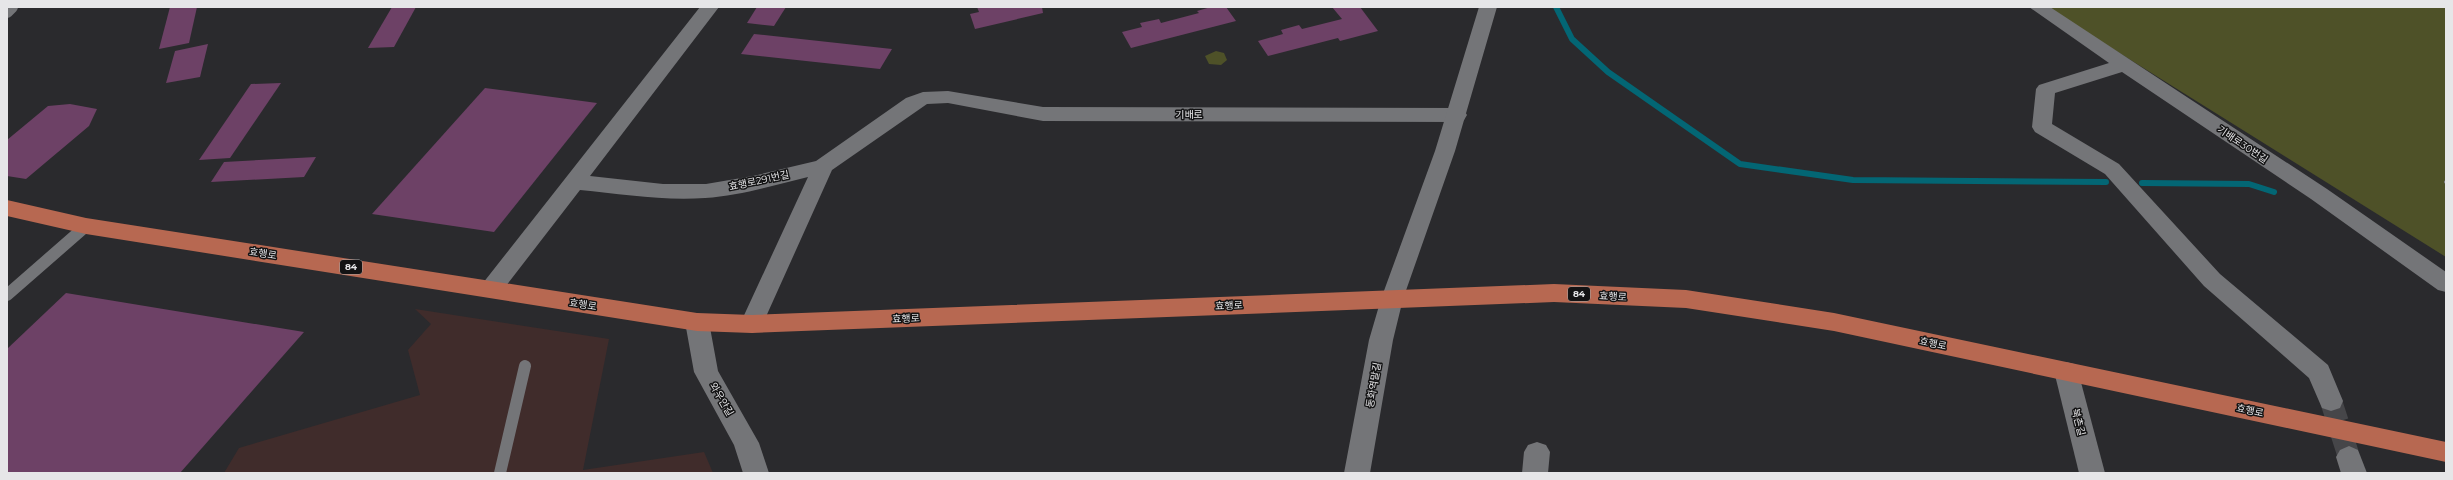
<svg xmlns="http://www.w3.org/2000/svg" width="2453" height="480" font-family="Montserrat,'Noto Sans KR',sans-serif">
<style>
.commercial{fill:#402c2b}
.green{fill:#4e5128}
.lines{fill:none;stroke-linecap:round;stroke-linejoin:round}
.stream{stroke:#036674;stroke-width:6}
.building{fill:#6d4166}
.street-tunnel{stroke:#464649;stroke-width:22;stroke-dasharray:22 11;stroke-linecap:butt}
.path{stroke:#7e7e80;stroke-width:2.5;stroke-dasharray:3 3;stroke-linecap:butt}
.lane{stroke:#747578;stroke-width:12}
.street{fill:#747578;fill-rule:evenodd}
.secondary{fill:#747578;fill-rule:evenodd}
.primary{fill:#b76851;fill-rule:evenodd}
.labels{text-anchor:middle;stroke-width:3;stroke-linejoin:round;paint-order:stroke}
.shield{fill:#131314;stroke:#a7a7a8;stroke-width:1}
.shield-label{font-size:9px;font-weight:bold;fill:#e6e6e8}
.street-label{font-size:10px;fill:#e6e6e8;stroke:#131314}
</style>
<rect width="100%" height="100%" fill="#2a2a2d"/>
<path class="commercial" d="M 415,309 L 609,339 L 583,470 L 704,452 L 713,473 L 224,473 L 239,448 L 420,395 L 408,350 L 431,324 Z"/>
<g class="green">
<path d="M 2047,7 L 2446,7 L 2446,257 L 2065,19 Z"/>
<path d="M 1216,51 L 1224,53 L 1227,60 L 1221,65 L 1209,64 L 1205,56 Z"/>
</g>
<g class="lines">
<g class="stream">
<path d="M 1556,7 L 1572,39 L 1608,72 L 1740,164 L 1853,180 L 2106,182"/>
<path d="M 2142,183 L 2249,184 L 2274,192"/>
</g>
</g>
<g class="building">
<path d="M 170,7 L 197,7 L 189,43 L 159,49 Z"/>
<path d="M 392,7 L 416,7 L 394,47 L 368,48 Z"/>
<path d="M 757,7 L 786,7 L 774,26 L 747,23 Z"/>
<path d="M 977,7 L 1042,7 L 1043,13 L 975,29 L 970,14 L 979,12 Z"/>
<path d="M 1211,7 L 1226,7 L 1236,21 L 1131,48 L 1122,32 L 1142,27 L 1140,23 L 1159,19 L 1161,23 L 1199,13 L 1197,11 Z"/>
<path d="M 1332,7 L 1360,7 L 1378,31 L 1340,41 L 1338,38 L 1268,56 L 1258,41 L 1283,34 L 1281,30 L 1299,25 L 1302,29 L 1342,19 Z"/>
<path d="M 754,34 L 892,49 L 880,69 L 741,54 Z"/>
<path d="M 208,44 L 200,77 L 166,83 L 175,51 Z"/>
<path d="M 281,83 L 230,158 L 199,160 L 251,84 Z"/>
<path d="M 485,88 L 597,103 L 494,232 L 372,214 Z"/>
<path d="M 70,104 L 97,109 L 89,126 L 26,179 L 7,176 L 7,140 L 48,106 Z"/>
<path d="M 316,157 L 304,177 L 211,182 L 224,162 Z"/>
<path d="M 66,293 L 304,332 L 180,473 L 7,473 L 7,349 Z"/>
</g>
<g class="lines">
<path class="street-tunnel" d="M 2331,401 L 2349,457"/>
<path class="path" d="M 2444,182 L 2446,182"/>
<g class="lane">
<path d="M 7,12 L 12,7"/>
<path d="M 7,295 L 86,226"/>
<path d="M 500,473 L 525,366"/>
</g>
<g class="street">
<path d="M 700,7 L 719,7 L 590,176 L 663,184 L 706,184 L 753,176 L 816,161 L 906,98 L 923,92 L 948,91 L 1043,107 L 1457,108 L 1464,110 L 1467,115 L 1464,120 L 1457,122 L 1043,121 L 948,103 L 927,104 L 832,170 L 760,330 L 752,333 L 744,330 L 740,324 L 808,177 C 774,185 740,196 705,198 C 663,201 621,194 580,190 L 499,295 L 491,297 L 483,295 L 480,289 L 483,283 Z"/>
<path d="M 2029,7 L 2050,7 L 2327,189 L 2446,272 L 2446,292 L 2438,290 L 2311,199 L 2122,72 L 2055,93 L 2052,124 L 2119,164 L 2220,274 L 2328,365 L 2343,401 L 2340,408 L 2331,411 L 2322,408 L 2309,378 L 2204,286 L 2105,174 L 2035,132 L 2032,127 L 2036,89 L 2039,85 L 2109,63 Z"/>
<path d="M 697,313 L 705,316 L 709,322 L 718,371 L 759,443 L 769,473 L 743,473 L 734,445 L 694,372 L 685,322 L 689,316 Z"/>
<path d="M 2066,362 L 2074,364 L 2078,371 L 2105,473 L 2079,473 L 2054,371 L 2058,364 Z"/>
<path d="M 1537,442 L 1546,445 L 1550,452 L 1548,473 L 1522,473 L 1524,452 L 1528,445 Z"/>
<path d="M 2349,446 L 2358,450 L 2367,473 L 2341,473 L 2336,457 L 2340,450 Z"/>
</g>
<path class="secondary" d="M 1479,7 L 1497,7 L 1455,151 L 1403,299 L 1393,340 L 1370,473 L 1344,473 L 1369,340 L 1381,299 L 1435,151 Z"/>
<path class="primary" d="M 7,200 L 86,218 L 697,313 L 752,315 L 1554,284 L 1686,290 L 1834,313 L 2446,442 L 2446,462 L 1834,331 L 1686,308 L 1554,302 L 752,333 L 697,331 L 86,234 L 7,216 Z"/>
</g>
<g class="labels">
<g class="shield">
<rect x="340" y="260" width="22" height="14" rx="3"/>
<rect x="1568" y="287" width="22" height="14" rx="3"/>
</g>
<g class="shield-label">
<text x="351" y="270">84</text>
<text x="1579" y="297">84</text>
</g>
<g class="street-label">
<text x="1189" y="118">기배로</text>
<text transform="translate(2243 144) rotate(34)" y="4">기배로30번길</text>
<text transform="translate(759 180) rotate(-12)" y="4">효행로291번길</text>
<text transform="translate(263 253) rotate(9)" y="4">효행로</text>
<text transform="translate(1613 296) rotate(3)" y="4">효행로</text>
<text transform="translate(583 304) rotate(9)" y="4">효행로</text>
<text transform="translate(1229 305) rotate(-2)" y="4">효행로</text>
<text transform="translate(906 318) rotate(-2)" y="4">효행로</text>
<text transform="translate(1933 343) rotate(12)" y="4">효행로</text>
<text transform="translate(1373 385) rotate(-80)" y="4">동화역말길</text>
<text transform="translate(722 399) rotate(60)" y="4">와우안길</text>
<text transform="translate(2250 410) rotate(12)" y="4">효행로</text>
<text transform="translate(2079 422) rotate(76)" y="4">북촌길</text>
</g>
</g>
<rect width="2453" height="480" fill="none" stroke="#e6e6e8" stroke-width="16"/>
</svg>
